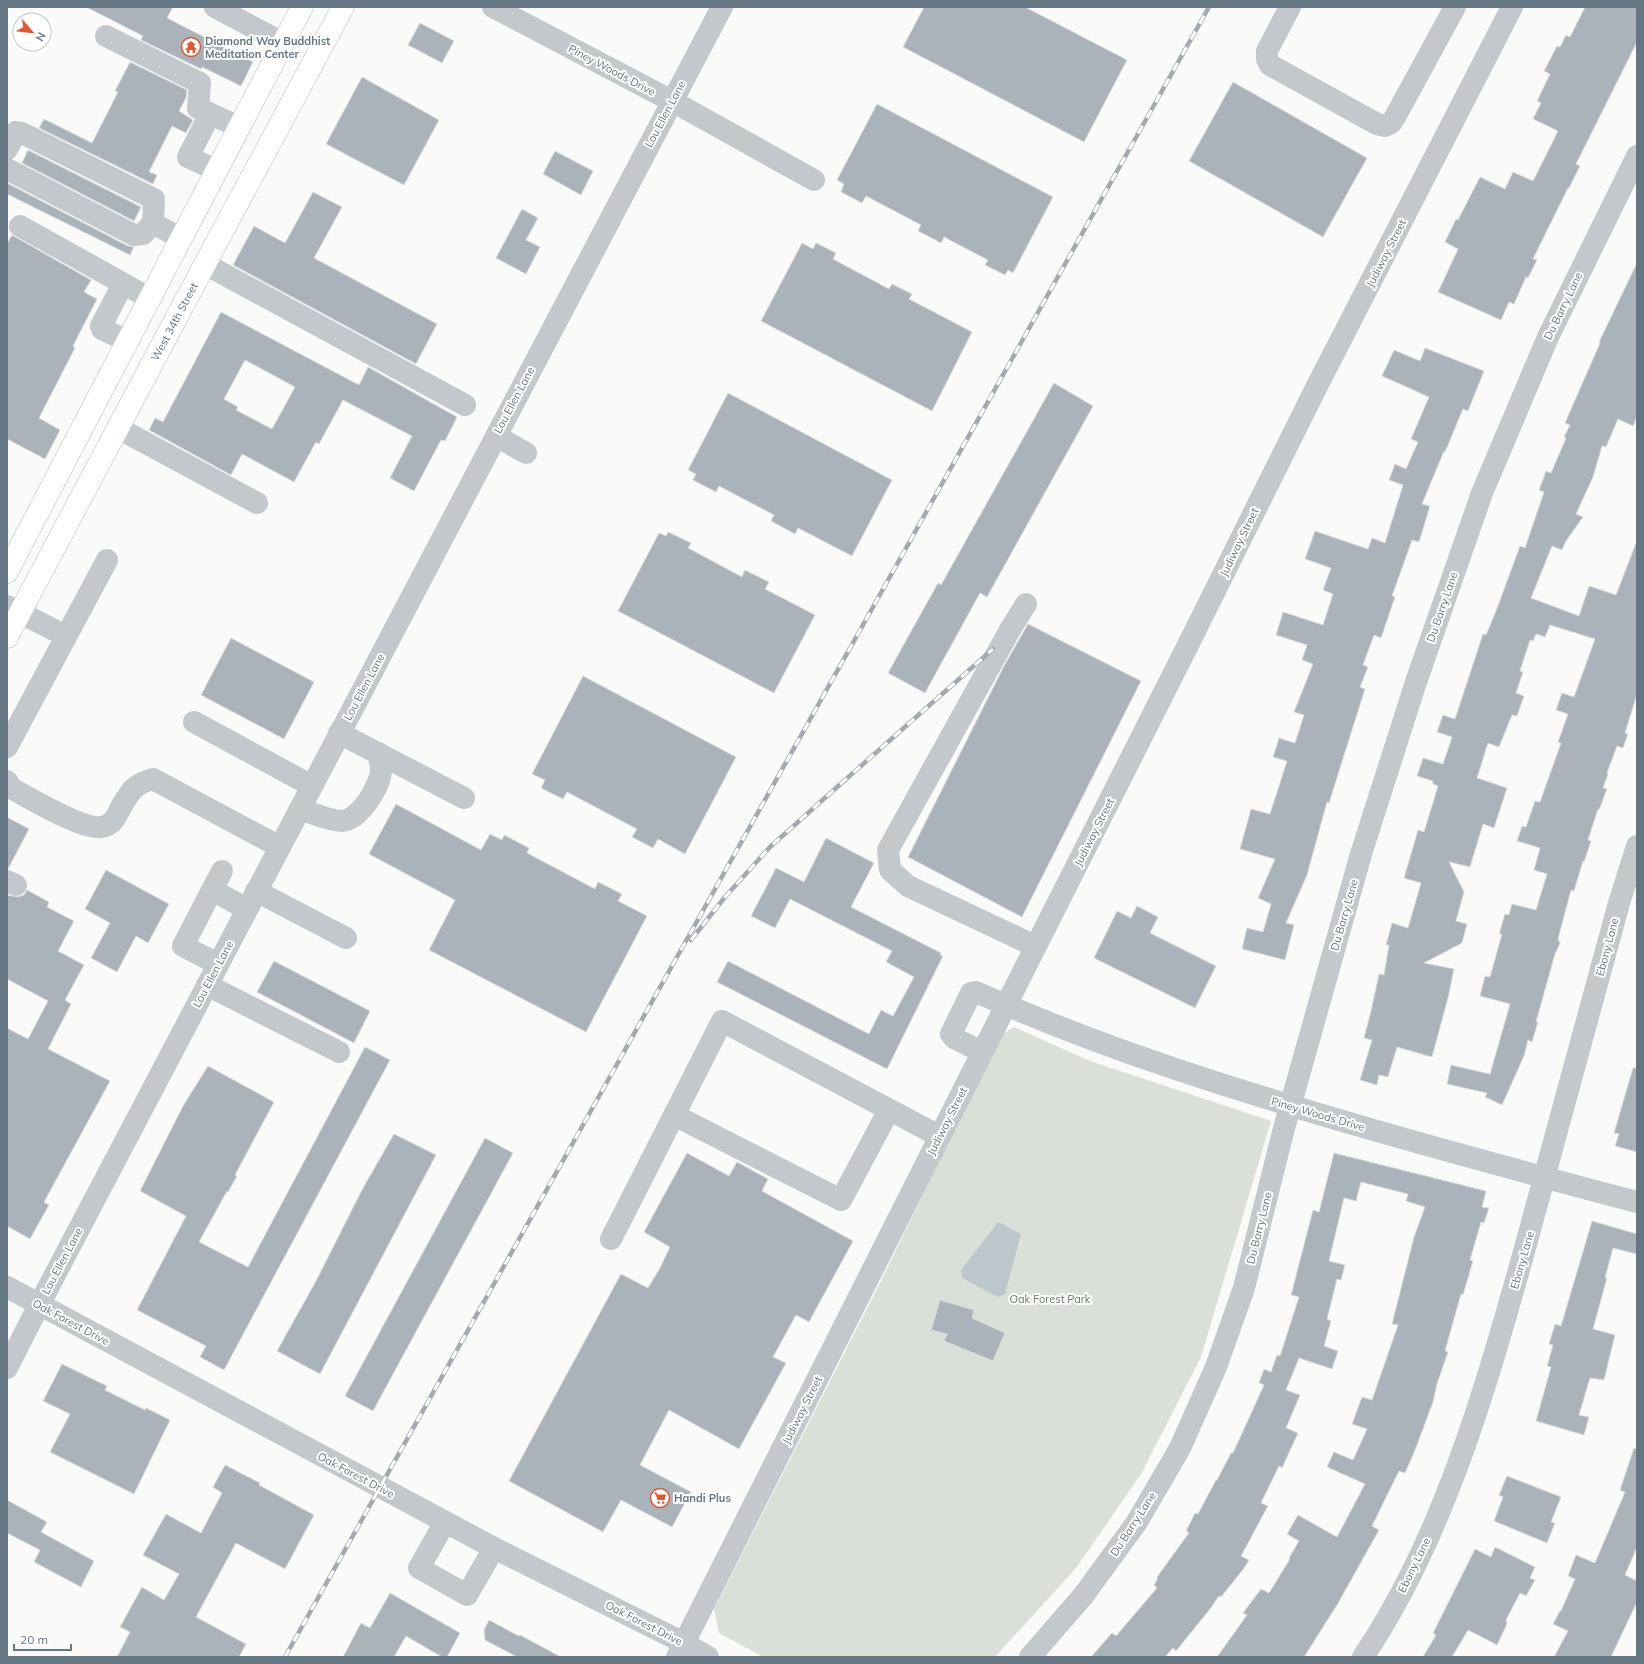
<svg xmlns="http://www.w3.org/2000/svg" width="1644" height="1664" font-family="Mulish,sans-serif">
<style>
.green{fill:#dadfd7}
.water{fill:#bbc7cb}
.building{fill:#aab3b9;stroke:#dcdcda;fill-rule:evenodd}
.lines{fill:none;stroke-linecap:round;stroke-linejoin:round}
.major-casing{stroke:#b5babe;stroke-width:23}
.minor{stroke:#c3c8cc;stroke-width:22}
.major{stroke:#fff;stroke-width:22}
.rail-casing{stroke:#a2aab0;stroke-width:4.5}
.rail{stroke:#fff;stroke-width:3;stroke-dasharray:9;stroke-linecap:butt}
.labels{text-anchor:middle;stroke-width:4;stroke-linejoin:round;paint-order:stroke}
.poi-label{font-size:11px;font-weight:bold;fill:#657683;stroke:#fff;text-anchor:start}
.street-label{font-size:11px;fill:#657683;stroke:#fff}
.park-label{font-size:11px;fill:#687a64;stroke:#fff}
</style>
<rect width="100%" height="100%" fill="#fafaf8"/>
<path class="green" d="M 1014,1027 L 1090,1061 L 1271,1121 L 1201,1357 L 1141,1474 L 1076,1568 L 995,1657 L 763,1657 L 719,1633 L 714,1609 L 878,1287 L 1001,1035 Z"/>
<path class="water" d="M 998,1222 L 1021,1234 L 1005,1294 L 998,1297 L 962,1278 L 961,1270 Z"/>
<g class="building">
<path d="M 86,7 L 173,7 L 167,18 L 253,62 L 241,86 L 202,67 L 201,69 L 141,40 L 143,36 Z"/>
<path d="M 924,7 L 1025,7 L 1127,60 L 1084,142 L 903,47 Z"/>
<path d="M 1585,7 L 1637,7 L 1637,42 L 1576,164 L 1580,166 L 1569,188 L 1568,188 L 1533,259 L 1537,260 L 1528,278 L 1526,277 L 1514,304 L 1509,302 L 1501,320 L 1438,292 L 1458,249 L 1445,242 L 1456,219 L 1458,220 L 1480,177 L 1505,189 L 1513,172 L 1533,181 L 1558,131 L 1533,119 L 1541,103 L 1537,101 L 1550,74 L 1544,71 L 1557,46 L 1560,47 L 1566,35 L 1570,37 Z"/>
<path d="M 420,23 L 454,41 L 442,63 L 408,45 Z"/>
<path d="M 130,62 L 187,90 L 186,98 L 179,111 L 193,120 L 186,133 L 172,126 L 149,172 L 157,175 L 153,184 L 39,128 L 44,119 L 92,143 L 118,92 L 115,91 Z"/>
<path d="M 362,77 L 439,120 L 404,185 L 326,144 Z"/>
<path d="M 1233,82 L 1367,158 L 1323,237 L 1189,161 Z"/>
<path d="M 877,104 L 1053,197 L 1013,273 L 1008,270 L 1005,275 L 985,265 L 988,260 L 944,237 L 941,243 L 918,231 L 921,225 L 866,196 L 862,203 L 841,192 L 844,184 L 837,180 Z"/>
<path d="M 28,150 L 141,207 L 134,221 L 22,163 Z"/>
<path d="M 555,151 L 593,171 L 581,195 L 543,174 Z"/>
<path d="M 7,183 L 128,246 L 134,247 L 130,255 L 7,194 Z"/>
<path d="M 313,192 L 342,207 L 314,258 L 437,324 L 416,364 L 233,265 L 254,226 L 285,243 Z"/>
<path d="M 522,209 L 538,218 L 526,240 L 540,247 L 526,274 L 496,258 Z"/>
<path d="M 12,235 L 91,280 L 84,292 L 97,299 L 73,346 L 75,348 L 39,418 L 60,430 L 45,459 L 7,439 L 7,244 Z"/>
<path d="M 802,243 L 813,249 L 816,243 L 836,253 L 833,259 L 889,289 L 892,284 L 912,294 L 909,299 L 972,332 L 932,411 L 761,321 Z"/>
<path d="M 1637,263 L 1637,416 L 1633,426 L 1618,419 L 1606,447 L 1602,446 L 1593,477 L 1576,514 L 1583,517 L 1566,541 L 1562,550 L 1552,546 L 1531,598 L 1579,616 L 1589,586 L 1616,595 L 1636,543 L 1637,544 L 1637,694 L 1625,733 L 1628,734 L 1623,748 L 1617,746 L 1607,773 L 1608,774 L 1603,788 L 1607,789 L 1599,810 L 1598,809 L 1588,840 L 1591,841 L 1584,862 L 1583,861 L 1574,891 L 1571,890 L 1558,939 L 1560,943 L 1555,954 L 1536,1022 L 1538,1022 L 1532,1042 L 1528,1040 L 1524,1056 L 1502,1105 L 1485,1097 L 1487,1093 L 1447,1084 L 1451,1065 L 1490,1074 L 1510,1004 L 1480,996 L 1485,976 L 1490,977 L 1502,934 L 1499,934 L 1505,914 L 1509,915 L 1512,904 L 1536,910 L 1547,874 L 1534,870 L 1540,848 L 1517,841 L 1522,826 L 1526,827 L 1535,801 L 1540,802 L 1561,743 L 1558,742 L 1568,714 L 1556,710 L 1562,693 L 1574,697 L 1595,639 L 1550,625 L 1545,637 L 1536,634 L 1533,641 L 1530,640 L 1520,671 L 1523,672 L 1516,693 L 1524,696 L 1517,716 L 1512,715 L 1499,747 L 1488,743 L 1477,778 L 1507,788 L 1494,828 L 1483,824 L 1470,867 L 1449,862 L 1464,892 L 1456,921 L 1467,924 L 1462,943 L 1424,963 L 1454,969 L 1448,998 L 1432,1057 L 1397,1047 L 1388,1077 L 1379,1075 L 1377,1085 L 1360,1080 L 1372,1040 L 1364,1038 L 1371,1011 L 1379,974 L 1384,975 L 1389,945 L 1386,945 L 1392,923 L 1408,928 L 1421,883 L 1404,878 L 1418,830 L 1424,832 L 1438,786 L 1433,784 L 1433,781 L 1417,776 L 1423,758 L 1443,764 L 1452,737 L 1437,732 L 1443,715 L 1455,719 L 1483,634 L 1486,635 L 1496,611 L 1520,546 L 1525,548 L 1544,492 L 1539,490 L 1546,471 L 1551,473 L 1566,438 L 1564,437 L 1570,425 L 1565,423 L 1600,343 L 1599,342 Z"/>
<path d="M 221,312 L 359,385 L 368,367 L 457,417 L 445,441 L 441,440 L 414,491 L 390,478 L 412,436 L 343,400 L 319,444 L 316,442 L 294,482 L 242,454 L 231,475 L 149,430 L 155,418 L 163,422 ZM 245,360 L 295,387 L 272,429 L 236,410 L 238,407 L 224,399 Z"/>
<path d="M 1425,348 L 1484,371 L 1468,411 L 1463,409 L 1445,452 L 1444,451 L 1422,504 L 1430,506 L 1419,542 L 1412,540 L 1392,596 L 1395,597 L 1381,638 L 1374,635 L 1363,665 L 1368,667 L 1360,687 L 1365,689 L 1329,803 L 1327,802 L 1307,875 L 1286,923 L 1294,925 L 1285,960 L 1242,949 L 1247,928 L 1263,932 L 1271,904 L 1258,898 L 1275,859 L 1240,849 L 1251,809 L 1270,814 L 1287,761 L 1273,757 L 1279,738 L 1295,743 L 1304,715 L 1294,712 L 1313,664 L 1302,660 L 1307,645 L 1276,635 L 1283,612 L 1323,625 L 1333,594 L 1323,590 L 1331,568 L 1305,559 L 1315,531 L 1368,549 L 1372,538 L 1385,543 L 1403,485 L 1389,480 L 1395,464 L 1406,469 L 1418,442 L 1411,439 L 1429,397 L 1382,376 L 1394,350 L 1420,361 Z"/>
<path d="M 1054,383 L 1093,406 L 987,597 L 980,593 L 925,693 L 888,673 L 938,583 L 941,585 Z"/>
<path d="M 728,393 L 892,480 L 852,556 L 798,528 L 795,534 L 771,521 L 774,515 L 719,486 L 716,492 L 693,480 L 696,474 L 688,470 Z"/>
<path d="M 668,532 L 691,543 L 688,548 L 742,577 L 745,570 L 769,582 L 765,589 L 815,615 L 774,693 L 618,611 L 659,533 L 666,536 Z"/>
<path d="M 1028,624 L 1141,681 L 1022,917 L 908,857 L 1004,666 Z"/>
<path d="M 231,638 L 314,682 L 284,739 L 201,695 Z"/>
<path d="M 583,676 L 736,757 L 685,854 L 658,839 L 653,848 L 632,837 L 637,829 L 567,792 L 563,799 L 541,788 L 545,780 L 532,774 Z"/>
<path d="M 396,804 L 481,850 L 490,834 L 502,840 L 504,835 L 529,848 L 527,853 L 595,889 L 598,882 L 622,894 L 618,901 L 647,916 L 586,1032 L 429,950 L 455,900 L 369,854 Z"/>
<path d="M 7,817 L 29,829 L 8,869 L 7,869 Z"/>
<path d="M 826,838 L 874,863 L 851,907 L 941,953 L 940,955 L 943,956 L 887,1069 L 717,982 L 728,961 L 869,1034 L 881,1010 L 893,1016 L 914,977 L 886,962 L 892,951 L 790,899 L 775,928 L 751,916 L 776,868 L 804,882 Z"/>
<path d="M 106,870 L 169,904 L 148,943 L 136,936 L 117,972 L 91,958 L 110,923 L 85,909 Z"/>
<path d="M 27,890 L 49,902 L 47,907 L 74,921 L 58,951 L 84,965 L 65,1000 L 71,1004 L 48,1049 L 110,1081 L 44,1202 L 49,1205 L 30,1239 L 7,1226 L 7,1028 L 28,1039 L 48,1001 L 7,979 L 7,895 L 18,897 L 24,895 Z"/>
<path d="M 1137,906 L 1158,917 L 1150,933 L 1216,966 L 1195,1008 L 1094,958 L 1117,911 L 1131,918 Z"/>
<path d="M 274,961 L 370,1011 L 354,1043 L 257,992 Z"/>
<path d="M 365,1047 L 390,1060 L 224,1370 L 200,1357 L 206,1346 L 137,1310 L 186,1216 L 140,1191 L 183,1106 L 208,1066 L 274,1102 L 235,1175 L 237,1176 L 228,1192 L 227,1191 L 199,1242 L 248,1267 Z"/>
<path d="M 1633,1068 L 1637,1068 L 1637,1152 L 1615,1146 L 1619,1134 L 1614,1133 Z"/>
<path d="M 394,1134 L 436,1155 L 320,1374 L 277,1351 L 316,1281 L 363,1188 Z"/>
<path d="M 485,1138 L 513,1153 L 373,1411 L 345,1396 Z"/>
<path d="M 687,1153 L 729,1176 L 737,1162 L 768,1179 L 762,1191 L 853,1241 L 809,1322 L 796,1315 L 773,1357 L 786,1363 L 739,1449 L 669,1410 L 640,1465 L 691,1492 L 672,1527 L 621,1500 L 603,1532 L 509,1481 L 621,1274 L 648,1288 L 660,1268 L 670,1247 L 644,1232 Z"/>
<path d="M 1334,1153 L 1486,1191 L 1482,1207 L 1489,1208 L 1484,1223 L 1481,1222 L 1470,1260 L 1473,1261 L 1463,1295 L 1461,1294 L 1445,1351 L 1448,1352 L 1437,1384 L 1433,1402 L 1414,1453 L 1405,1473 L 1399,1471 L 1372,1526 L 1379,1530 L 1337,1605 L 1304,1657 L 1217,1657 L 1247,1615 L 1243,1613 L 1261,1589 L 1269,1593 L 1290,1559 L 1289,1558 L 1299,1541 L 1287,1534 L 1298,1515 L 1337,1537 L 1365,1484 L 1327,1467 L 1334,1452 L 1353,1460 L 1367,1429 L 1352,1424 L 1362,1397 L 1372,1400 L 1398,1325 L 1392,1324 L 1414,1237 L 1425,1207 L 1406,1201 L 1408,1194 L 1361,1182 L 1356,1201 L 1344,1198 L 1329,1261 L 1345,1265 L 1341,1280 L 1337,1279 L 1327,1319 L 1331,1321 L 1324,1346 L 1338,1351 L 1332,1369 L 1299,1358 L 1286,1390 L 1300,1395 L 1286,1428 L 1298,1433 L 1282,1468 L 1279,1466 L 1261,1503 L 1268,1506 L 1241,1556 L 1249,1560 L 1245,1567 L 1221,1597 L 1219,1596 L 1210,1609 L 1176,1651 L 1173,1648 L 1165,1657 L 1091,1657 L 1112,1633 L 1116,1636 L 1157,1588 L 1154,1585 L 1158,1578 L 1157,1577 L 1189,1533 L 1186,1531 L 1195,1513 L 1198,1514 L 1216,1480 L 1217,1480 L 1231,1453 L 1233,1453 L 1264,1385 L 1259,1383 L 1264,1369 L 1271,1372 L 1277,1355 L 1280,1356 L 1299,1297 L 1291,1295 L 1313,1210 L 1319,1212 Z"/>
<path d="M 1592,1221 L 1637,1234 L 1637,1254 L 1613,1248 L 1605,1278 L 1607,1278 L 1593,1329 L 1615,1335 L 1604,1380 L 1590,1378 L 1579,1415 L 1589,1417 L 1584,1435 L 1536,1421 L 1551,1367 L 1547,1366 L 1553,1345 L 1549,1344 L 1555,1324 L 1561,1326 Z"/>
<path d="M 940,1300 L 974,1310 L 972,1318 L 1005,1333 L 993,1361 L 944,1341 L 947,1334 L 931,1330 Z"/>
<path d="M 62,1364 L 107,1386 L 105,1390 L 145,1410 L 146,1408 L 170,1420 L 134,1494 L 50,1452 L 70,1414 L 43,1401 Z"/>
<path d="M 1634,1448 L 1637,1449 L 1637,1547 L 1625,1575 L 1637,1581 L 1637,1602 L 1611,1657 L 1554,1657 L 1568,1631 L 1553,1624 L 1560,1611 L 1561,1611 L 1575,1579 L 1568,1576 L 1576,1555 L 1595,1563 L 1625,1492 L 1620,1490 Z"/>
<path d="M 225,1465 L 260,1483 L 259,1485 L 314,1515 L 285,1569 L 236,1543 L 196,1617 L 246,1644 L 239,1657 L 117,1657 L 130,1632 L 120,1627 L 142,1587 L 164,1600 L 179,1574 L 143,1555 L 166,1514 L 201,1533 L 222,1493 L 213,1487 Z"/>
<path d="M 1507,1476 L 1561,1497 L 1551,1522 L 1555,1523 L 1547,1543 L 1494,1521 L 1503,1497 L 1499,1495 Z"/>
<path d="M 7,1500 L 47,1522 L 41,1532 L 94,1561 L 81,1587 L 34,1562 L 40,1550 L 7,1533 Z"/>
<path d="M 1495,1547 L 1535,1567 L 1530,1578 L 1535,1580 L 1526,1596 L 1520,1593 L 1506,1620 L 1507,1624 L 1497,1645 L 1468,1630 L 1452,1657 L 1423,1657 L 1436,1635 L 1433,1633 L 1475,1549 L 1491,1557 Z"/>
<path d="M 390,1593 L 460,1633 L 447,1657 L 442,1657 L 406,1636 L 394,1657 L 343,1657 L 361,1623 L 370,1628 Z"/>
<path d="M 489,1620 L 519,1636 L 520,1635 L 561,1657 L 517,1657 L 485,1640 L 484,1630 Z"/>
</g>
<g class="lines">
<defs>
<g id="major">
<path d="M 7,572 L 302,7"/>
<path id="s1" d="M 7,637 L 205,264 L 343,7"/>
</g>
</defs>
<use href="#major" class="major-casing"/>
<g class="minor">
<path d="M 215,7 L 283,43"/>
<path d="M 493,7 L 672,101 L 814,180"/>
<path d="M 1290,7 L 1267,51 L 1267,59 L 1270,65 L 1377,124 L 1385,126 L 1391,123 L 1395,117 L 1455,7"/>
<path d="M 106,36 L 200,83 L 198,108 L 239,127"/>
<path d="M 210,114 L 188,157 L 216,170"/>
<path d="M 7,149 L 16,132 L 22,133 L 154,199 L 153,223 L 143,234 L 134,235 L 7,169"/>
<path d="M 153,223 L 180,238"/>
<path d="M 20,226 L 149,298"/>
<path d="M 205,264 L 465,405"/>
<path d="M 123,284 L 101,326 L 102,329 L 127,341"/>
<path d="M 118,428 L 257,503"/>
<path d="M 496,436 L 526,453"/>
<path d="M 1026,604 L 1011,628 L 888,850 L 890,870 L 908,886 L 1035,946"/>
<path d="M 7,606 L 66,636"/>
<path d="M 194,722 L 312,786"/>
<path d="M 339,733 L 464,798"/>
<path d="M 7,747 L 107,560"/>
<path d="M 7,781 L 11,788 C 29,798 83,830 101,827 C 112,826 116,817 120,809 C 130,792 132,785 153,779 L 280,847"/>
<path d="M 300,809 C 313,813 328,821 342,821 C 360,820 381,785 381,769 C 381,764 379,758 378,753"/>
<path d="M 7,881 L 16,885"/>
<path d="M 212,890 L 222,871"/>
<path d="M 256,891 L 346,938"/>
<path d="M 218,964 L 183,946 L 212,890 L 247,909"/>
<path d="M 207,985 L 339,1052"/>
<path d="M 982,1052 L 954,1038 L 951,1034 L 971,993 L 976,992 C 1108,1051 1245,1093 1384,1133 C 1469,1157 1553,1180 1637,1202"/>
<path d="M 674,1115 L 841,1200 L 889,1110"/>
<path d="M 611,1239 L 722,1021 L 939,1136"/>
<path d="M 7,1287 L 494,1548 L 684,1643 L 708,1657"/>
<path d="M 7,1368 L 39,1305 L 722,7"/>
<path d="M 445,1522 L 419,1568 L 467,1595 L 494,1548"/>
<path d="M 677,1657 L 1188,645 L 1316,388 L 1512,7"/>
<path d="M 1030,1657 L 1083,1596 L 1137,1522 L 1180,1448 L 1216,1367 L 1244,1288 L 1283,1132 L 1361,854 L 1416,682 L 1482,493 L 1548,337 L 1637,156"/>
<path d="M 1363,1657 C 1442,1540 1484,1394 1522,1259 C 1555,1141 1587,1022 1619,903 L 1637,846"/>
</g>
<use href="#major" class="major"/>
<defs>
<g id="rail">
<path d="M 691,940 L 725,897 L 770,847 L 836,788 L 993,649"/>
<path d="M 285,1657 L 1209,7"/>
</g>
</defs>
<use href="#rail" class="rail-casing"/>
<use href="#rail" class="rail"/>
</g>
<defs>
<symbol id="temple-ring" viewBox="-11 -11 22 22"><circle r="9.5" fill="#fff" stroke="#e4572e" stroke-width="1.5"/><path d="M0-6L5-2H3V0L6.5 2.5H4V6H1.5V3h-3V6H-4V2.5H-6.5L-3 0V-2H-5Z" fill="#e4572e"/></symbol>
<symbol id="supermarket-ring" viewBox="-11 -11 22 22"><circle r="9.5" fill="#fff" stroke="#e4572e" stroke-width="1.5"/><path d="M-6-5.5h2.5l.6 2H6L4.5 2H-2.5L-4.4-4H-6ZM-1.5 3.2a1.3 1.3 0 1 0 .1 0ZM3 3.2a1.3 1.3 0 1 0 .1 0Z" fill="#e4572e"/></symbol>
</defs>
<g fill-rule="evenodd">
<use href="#temple-ring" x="180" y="36" width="22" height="22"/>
<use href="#supermarket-ring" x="649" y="1487" width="22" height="22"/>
</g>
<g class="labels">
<g class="poi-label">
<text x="205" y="45">Diamond Way Buddhist<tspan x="205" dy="13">Meditation Center</tspan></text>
<text x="674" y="1502">Handi Plus</text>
</g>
<g class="street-label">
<text transform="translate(612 70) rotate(28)" y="4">Piney Woods Drive</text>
<text transform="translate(665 114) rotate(-62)" y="4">Lou Ellen Lane</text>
<text transform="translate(1386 253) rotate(-63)" y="4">Judiway Street</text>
<text transform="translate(1563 306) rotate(-64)" y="4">Du Barry Lane</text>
<text dy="4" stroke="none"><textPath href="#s1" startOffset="357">West 34th Street</textPath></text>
<text transform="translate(514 400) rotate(-62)" y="4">Lou Ellen Lane</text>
<text transform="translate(1239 542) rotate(-64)" y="4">Judiway Street</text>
<text transform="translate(1442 607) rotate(-71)" y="4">Du Barry Lane</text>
<text transform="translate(364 687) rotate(-62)" y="4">Lou Ellen Lane</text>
<text transform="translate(1094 832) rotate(-63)" y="4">Judiway Street</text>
<text transform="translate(1344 915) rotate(-74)" y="4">Du Barry Lane</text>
<text transform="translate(1607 947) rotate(-75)" y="4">Ebony Lane</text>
<text transform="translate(213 974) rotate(-62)" y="4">Lou Ellen Lane</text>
<text transform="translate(1318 1114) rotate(16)" y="4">Piney Woods Drive</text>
<text transform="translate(947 1121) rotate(-63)" y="4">Judiway Street</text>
<text transform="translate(1259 1228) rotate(-76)" y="4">Du Barry Lane</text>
<text transform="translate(1522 1260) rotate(-74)" y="4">Ebony Lane</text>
<text transform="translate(62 1261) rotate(-62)" y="4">Lou Ellen Lane</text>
<text transform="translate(71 1322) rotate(28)" y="4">Oak Forest Drive</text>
<text transform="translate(802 1410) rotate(-63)" y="4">Judiway Street</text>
<text transform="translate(356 1475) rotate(28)" y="4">Oak Forest Drive</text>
<text transform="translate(1133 1524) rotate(-57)" y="4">Du Barry Lane</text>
<text transform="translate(1414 1565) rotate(-64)" y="4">Ebony Lane</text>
<text transform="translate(644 1623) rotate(27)" y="4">Oak Forest Drive</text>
</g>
<g class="park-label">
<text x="1050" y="1303">Oak Forest Park</text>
</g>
</g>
<rect width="1644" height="1664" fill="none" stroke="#657683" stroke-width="16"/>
<g transform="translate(32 32) rotate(118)"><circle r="19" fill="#ffffff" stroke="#c1c8cd"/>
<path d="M0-3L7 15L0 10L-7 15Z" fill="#e4572e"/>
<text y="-6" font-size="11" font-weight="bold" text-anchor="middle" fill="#657683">N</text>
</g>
<path d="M14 1644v6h57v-6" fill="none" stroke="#657683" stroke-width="2"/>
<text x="20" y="1644" font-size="12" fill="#657683" stroke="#ffffff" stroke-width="3" paint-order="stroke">20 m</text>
</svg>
